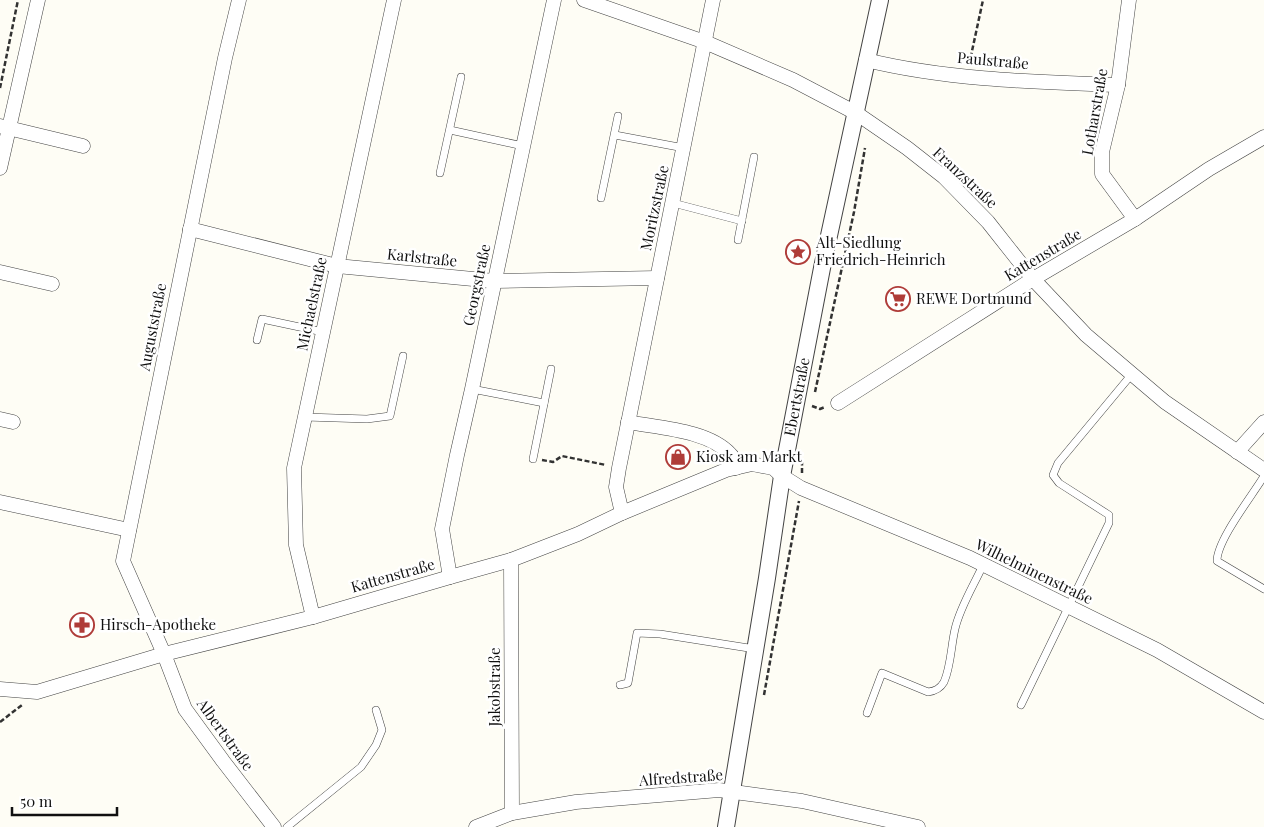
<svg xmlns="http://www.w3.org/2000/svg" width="1264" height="827" font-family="'Playfair Display',serif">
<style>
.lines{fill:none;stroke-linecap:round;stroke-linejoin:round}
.service-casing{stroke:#434343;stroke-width:8}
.minor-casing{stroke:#434343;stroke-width:15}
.tertiary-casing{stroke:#434343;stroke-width:18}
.path{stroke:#323232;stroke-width:2.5;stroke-dasharray:5 2.5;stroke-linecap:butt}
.service{stroke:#fff;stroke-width:7}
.minor{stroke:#fff;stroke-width:14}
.tertiary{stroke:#fff;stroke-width:16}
.labels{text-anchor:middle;stroke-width:5;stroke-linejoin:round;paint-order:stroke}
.street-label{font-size:15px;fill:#101010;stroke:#fff}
.poi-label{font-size:15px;fill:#101010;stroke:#fff;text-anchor:start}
</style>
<rect width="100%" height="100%" fill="#fefdf5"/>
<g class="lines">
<defs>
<g id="service">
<path d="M 450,130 L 523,146"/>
<path d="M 615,135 L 684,148"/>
<path d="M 440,173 L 461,77"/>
<path d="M 601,198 L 618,116"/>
<path d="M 673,203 L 742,221"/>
<path d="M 738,240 L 754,157"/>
<path d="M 257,340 L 262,319 L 323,332"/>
<path d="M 472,389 L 544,403"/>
<path d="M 305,417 L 367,419 L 390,416 L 403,356"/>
<path d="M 533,459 L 551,369"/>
<path d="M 1264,476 C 1252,496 1217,540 1217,561 L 1264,589"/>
<path d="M 620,685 L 628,683 L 637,633 L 660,634 L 755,649"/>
<path d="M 1021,705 L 1109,523 L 1109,515 L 1059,483 L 1053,475 L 1058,463 L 1132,374"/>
<path d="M 867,713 L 882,673 L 928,692 C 935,691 940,689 944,682 C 951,666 951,646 955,629 C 960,607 974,585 983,565"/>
<path d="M 287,827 L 361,767 L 376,745 L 382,730 L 376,710"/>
</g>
<g id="minor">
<path d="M 239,0 L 225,58 L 123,561 L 164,654 L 185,709 L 223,761 L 274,827"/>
<path d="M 584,0 L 705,42 L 793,80 L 856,113 L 907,148 L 944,177 L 988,222 L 1033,279 L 1086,335 L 1165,402 L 1264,470"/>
<path d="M 1129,0 L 1118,85 L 1102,152 L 1102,174 L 1135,219"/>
<path d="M 866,60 C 948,80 1034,82 1118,85"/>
<path d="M 0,126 L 83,146"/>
<path d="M 0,168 L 38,0"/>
<path d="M 190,229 L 337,266 L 494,281 L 657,278"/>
<path d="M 0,272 L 52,284"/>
<path d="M 838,403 L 1033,279 L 1135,219 L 1209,169 L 1264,137"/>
<path d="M 0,419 L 13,422"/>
<path d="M 628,422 C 659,428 708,430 730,454 C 734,457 735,463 736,468"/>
<path d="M 1237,452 L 1264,422"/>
<path d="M 0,502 L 129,530"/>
<path d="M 622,513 L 616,487 L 619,468 L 713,0"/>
<path d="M 511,560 L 512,813"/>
<path d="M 450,577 L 442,529 L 457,455 L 472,389 L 554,0"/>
<path d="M 313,617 L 296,545 L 294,468 L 394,0"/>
<path d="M 0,689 L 37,692 L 164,654 L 313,617 L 450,577 L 511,560 L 578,534 L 622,513 L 726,470 L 752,464 L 773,468 L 782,476 L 801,488 L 970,558 L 1157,650 L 1264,712"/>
<path d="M 476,827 L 512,813 L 576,802 L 719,790 L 802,801 L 918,827"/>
</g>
<g id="tertiary">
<path id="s1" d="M 726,827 L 767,578 L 782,476 L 822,268 L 880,0"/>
</g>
</defs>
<use href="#service" class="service-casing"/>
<use href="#minor" class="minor-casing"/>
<use href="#tertiary" class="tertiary-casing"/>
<g class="path">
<path d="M 969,65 L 983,0"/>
<path d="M 0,88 L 18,0"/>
<path d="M 815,392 L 854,212 L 865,148"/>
<path d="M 812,406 L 820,409 L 825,407"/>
<path d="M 542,460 L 553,462 L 562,456 L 606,465"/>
<path d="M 802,473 L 802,459"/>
<path d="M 764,695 L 799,501"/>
<path d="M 0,722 L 22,705"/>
</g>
<use href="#service" class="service"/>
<use href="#minor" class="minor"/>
<use href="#tertiary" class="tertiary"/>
</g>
<defs>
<symbol id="sight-ring" viewBox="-11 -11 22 22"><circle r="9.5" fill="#fff" stroke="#af3c39" stroke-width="1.5"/><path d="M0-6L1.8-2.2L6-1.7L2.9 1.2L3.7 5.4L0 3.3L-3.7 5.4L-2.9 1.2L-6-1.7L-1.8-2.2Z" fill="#af3c39"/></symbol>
<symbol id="supermarket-ring" viewBox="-11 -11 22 22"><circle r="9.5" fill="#fff" stroke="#af3c39" stroke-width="1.5"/><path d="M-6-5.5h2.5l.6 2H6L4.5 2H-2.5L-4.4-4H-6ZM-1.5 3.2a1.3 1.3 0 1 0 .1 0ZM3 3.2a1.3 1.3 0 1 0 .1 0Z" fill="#af3c39"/></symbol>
<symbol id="shop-ring" viewBox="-11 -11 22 22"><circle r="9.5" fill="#fff" stroke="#af3c39" stroke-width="1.5"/><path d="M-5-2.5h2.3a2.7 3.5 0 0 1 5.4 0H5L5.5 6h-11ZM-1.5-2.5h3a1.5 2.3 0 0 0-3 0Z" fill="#af3c39"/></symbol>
<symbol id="pharmacy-ring" viewBox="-11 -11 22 22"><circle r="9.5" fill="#fff" stroke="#af3c39" stroke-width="1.5"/><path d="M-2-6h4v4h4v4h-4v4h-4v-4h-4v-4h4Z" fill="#af3c39"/></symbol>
</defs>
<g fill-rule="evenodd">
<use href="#sight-ring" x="784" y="238" width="28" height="28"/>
<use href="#supermarket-ring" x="884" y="285" width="28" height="28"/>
<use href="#shop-ring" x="664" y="443" width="28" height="28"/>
<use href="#pharmacy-ring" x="68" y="611" width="28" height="28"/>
</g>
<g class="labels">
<g class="street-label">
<text transform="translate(993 61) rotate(5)" y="5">Paulstraße</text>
<text transform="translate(1095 112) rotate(-80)" y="5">Lotharstraße</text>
<text transform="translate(965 178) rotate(43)" y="5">Franzstraße</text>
<text transform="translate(655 208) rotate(-78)" y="5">Moritzstraße</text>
<text transform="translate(1043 255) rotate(-31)" y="5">Kattenstraße</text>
<text transform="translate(422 258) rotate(6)" y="5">Karlstraße</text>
<text transform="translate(477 285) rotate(-78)" y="5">Georgstraße</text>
<text transform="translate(312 304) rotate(-78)" y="5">Michaelstraße</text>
<text transform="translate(153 327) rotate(-79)" y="5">Auguststraße</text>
<text dy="5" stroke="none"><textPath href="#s1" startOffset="436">Ebertstraße</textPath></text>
<text transform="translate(1034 572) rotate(26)" y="5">Wilhelminenstraße</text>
<text transform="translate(393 576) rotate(-16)" y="5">Kattenstraße</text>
<text transform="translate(495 687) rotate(-90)" y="5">Jakobstraße</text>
<text transform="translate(225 735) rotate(54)" y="5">Albertstraße</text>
<text transform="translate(681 778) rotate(-4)" y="5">Alfredstraße</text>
</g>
<g class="poi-label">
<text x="816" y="248">Alt-Siedlung<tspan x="816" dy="17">Friedrich-Heinrich</tspan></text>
<text x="916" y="304">REWE Dortmund</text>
<text x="696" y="462">Kiosk am Markt</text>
<text x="100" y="630">Hirsch-Apotheke</text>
</g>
</g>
<path d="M12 807v8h105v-8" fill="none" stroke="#101010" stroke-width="2.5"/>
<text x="20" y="807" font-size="15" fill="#101010" stroke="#ffffff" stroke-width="4" paint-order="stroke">50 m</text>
</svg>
